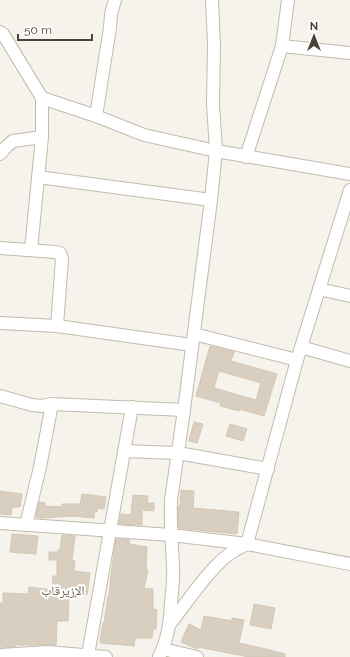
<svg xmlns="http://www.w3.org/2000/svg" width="350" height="657" font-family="Raleway,'Noto Naskh Arabic',sans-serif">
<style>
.building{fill:#d8cfc1;stroke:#d3c7b4;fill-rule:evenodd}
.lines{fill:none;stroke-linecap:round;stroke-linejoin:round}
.minor-casing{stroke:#c2bbae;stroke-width:14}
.minor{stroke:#fff;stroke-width:12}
.labels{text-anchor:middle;stroke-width:4;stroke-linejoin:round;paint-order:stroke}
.neighbourhood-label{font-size:13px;fill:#6e6250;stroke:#fff}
</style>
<rect width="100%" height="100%" fill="#f6f3ec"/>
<g class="building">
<path d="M 210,346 L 234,352 L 231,361 L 277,374 L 264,416 L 239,409 L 239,411 L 220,406 L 221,403 L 196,396 ZM 219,371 L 261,383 L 256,400 L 214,388 Z"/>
<path d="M 194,422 L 203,424 L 197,443 L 189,441 Z"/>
<path d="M 230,424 L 247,429 L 243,441 L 226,436 Z"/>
<path d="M 181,490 L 194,491 L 193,508 L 239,512 L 237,534 L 179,528 L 178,506 L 180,506 Z"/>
<path d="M 0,491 L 22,494 L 20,507 L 18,506 L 18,507 L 12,507 L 11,515 L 0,514 Z"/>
<path d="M 82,494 L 106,497 L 104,509 L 98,508 L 97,512 L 94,512 L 94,518 L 71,516 L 42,518 L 36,517 L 39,502 L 45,503 L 45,506 L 62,507 L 62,504 L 80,504 Z"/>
<path d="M 133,495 L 148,496 L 147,503 L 154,503 L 154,511 L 142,510 L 142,525 L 119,524 L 121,514 L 131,515 Z"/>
<path d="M 12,534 L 38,536 L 36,554 L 10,552 Z"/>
<path d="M 62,535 L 75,536 L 72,561 L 75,561 L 74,571 L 90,573 L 87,595 L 69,595 L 68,621 L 57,621 L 56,645 L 15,645 L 15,647 L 0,647 L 0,603 L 3,603 L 3,593 L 28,594 L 29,587 L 52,590 L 53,576 L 57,576 L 57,560 L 49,560 L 49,552 L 58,552 L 58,550 L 60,550 Z"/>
<path d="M 116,539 L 130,540 L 129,544 L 147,547 L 146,570 L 148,570 L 144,588 L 153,589 L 153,609 L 157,610 L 156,629 L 153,629 L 152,638 L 135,638 L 134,646 L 101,643 L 100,641 L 103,623 L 104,623 L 108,596 L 109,596 L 111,575 Z"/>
<path d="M 254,604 L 275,608 L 271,629 L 250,625 Z"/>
<path d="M 204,616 L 232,621 L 232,618 L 244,620 L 239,643 L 266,649 L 285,654 L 285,657 L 249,657 L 198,647 L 197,649 L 181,642 L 189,624 L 201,630 Z"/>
</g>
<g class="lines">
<defs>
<g id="minor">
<path d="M 0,32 L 3,34 L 42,98 L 42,137 L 31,250"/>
<path d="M 282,46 L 350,53"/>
<path d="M 42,98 L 96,116 L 144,135 L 216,151 L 350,174"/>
<path d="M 96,116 L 110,28 L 111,14 L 115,0"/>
<path d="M 0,154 L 7,146 L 13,141 L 42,137"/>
<path d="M 246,157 L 282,46 L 288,0"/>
<path d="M 38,177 L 211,200"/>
<path d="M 0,248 L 55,252 L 60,253 L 62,259 L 57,326"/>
<path d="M 319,289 L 350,296"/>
<path d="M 0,323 L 57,326 L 192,345"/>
<path d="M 194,334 L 297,360"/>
<path d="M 301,347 L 350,361"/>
<path d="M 0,396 L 32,405 L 42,406 L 52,404 L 184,410"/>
<path d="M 124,451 L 178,453 L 268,469"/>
<path d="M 0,523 L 171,535 L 247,544 L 350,564"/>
<path d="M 26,525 L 40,467 L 52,404"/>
<path d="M 170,624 C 185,605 199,583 217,565 C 225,556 236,549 247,544 L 297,360 L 350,190"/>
<path d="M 163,649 L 197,657"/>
<path d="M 0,655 L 48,652 L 106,657"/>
<path d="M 88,655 L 132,407"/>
<path d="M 159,657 C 168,639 170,622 171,603 C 172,590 174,578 173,566 C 172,544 170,522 171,500 L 184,410 L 211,200 L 216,151 L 213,104 L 214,44 L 212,0"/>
</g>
</defs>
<use href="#minor" class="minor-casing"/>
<use href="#minor" class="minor"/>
</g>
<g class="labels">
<g class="neighbourhood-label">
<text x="63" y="595">الإزيرقاب</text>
</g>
</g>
<g transform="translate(314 36)" stroke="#ffffff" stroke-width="3" paint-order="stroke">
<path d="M0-3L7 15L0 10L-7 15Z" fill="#4b4439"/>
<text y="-6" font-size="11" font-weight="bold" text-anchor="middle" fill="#4b4439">N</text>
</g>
<path d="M18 34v6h74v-6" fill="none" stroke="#4b4439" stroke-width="2"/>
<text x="24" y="34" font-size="12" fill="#4b4439" stroke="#ffffff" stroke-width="3" paint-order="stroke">50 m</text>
</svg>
